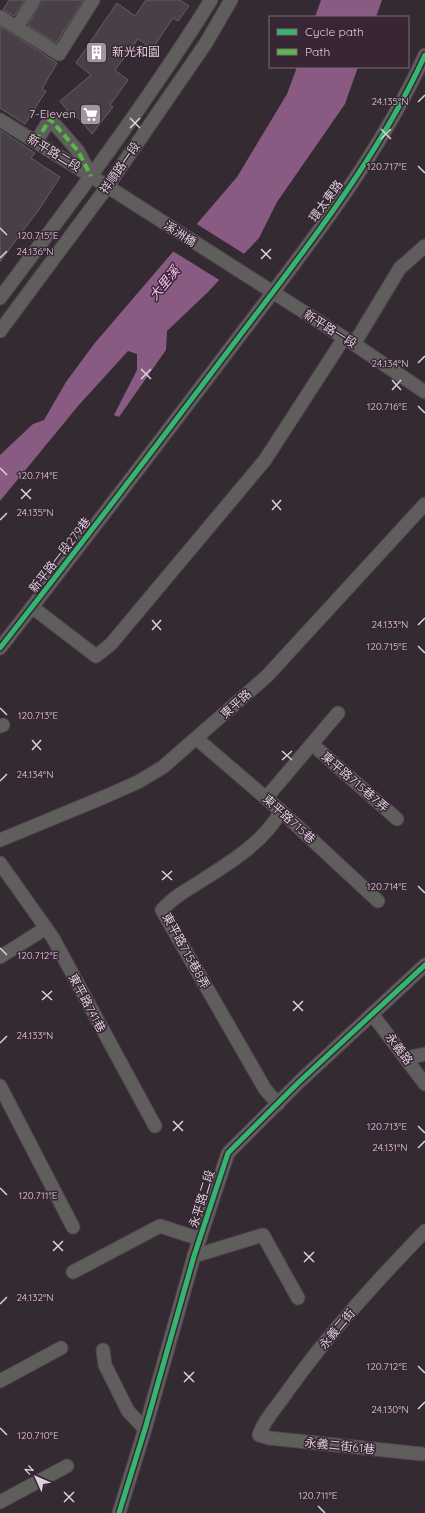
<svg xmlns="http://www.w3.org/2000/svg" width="425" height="1513" font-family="Quicksand,'Noto Sans TC',sans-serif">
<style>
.water{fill:#895b82}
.pier{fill:#342a32}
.building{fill:#484046;stroke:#665d64}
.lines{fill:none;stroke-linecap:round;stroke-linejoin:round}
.minor-casing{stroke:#4e454c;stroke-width:15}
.minor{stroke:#5f5e5c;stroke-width:13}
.quiet{stroke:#58b947;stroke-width:4;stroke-dasharray:8 4;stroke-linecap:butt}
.cycleway-casing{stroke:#382635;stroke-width:8}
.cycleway{stroke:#33b770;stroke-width:5}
.ticks{fill:none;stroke:#dcd0da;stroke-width:1.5}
.labels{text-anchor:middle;stroke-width:3;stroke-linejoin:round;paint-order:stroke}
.poi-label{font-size:12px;fill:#dcd0da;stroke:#382635;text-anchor:start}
.street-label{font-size:12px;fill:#dcd0da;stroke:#382635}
.water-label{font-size:13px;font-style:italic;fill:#fdc2f4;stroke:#382635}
.ticks-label{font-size:10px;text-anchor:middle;fill:#dcd0da;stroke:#382635;stroke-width:3;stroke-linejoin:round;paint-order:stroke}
</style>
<rect width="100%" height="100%" fill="#342a32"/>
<g class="water">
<path d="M 321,0 L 382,0 L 376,17 L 315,17 Z"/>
<path d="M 297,67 L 358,67 L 345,104 L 277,202 L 259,238 L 207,293 L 167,331 L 166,350 L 119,417 L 114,415 L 137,370 L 137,354 L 128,351 L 78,406 L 0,501 L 0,455 L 33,424 L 44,420 L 66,382 L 94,344 L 237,177 L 287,94 Z"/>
</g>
<path class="pier" d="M 195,223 L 246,255 L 221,281 L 171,250 Z"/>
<g class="building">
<path d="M 9,0 L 25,0 L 14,16 L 3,10 Z"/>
<path d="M 42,0 L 84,0 L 56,43 L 28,25 Z"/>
<path d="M 146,0 L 180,0 L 189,6 L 178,21 L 173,18 L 152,49 L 138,39 L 115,70 L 128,80 L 110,105 L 113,107 L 92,134 L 73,112 L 70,114 L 60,101 L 91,75 L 76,63 L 117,3 L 135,16 Z"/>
<path d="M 0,26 L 57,63 L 42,89 L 46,91 L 25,124 L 0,108 Z"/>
<path d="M 0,130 L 35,153 L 31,158 L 60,177 L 40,208 L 0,262 Z"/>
</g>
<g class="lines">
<defs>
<g id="minor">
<path d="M 0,17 L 59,54 L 93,0"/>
<path d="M 17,27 L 34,0"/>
<path d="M 0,120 L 91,176 L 354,344 L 425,392"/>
<path d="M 36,142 L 50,119 L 78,151 L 91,176"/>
<path d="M 0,298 C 73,201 146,104 211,0"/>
<path d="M 0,331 L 107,187 L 206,43 L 231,0"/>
<path d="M 354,344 L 400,268 L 425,246"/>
<path d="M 32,607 L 96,656 L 111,644 L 265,460 L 344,338"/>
<path d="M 0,648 C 79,547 157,445 235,342 C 304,251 377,160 425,55"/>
<path d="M 0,726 L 3,725"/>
<path d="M 197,739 L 281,811 L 378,901"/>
<path d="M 312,744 L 397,819"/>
<path d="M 266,798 L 338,713"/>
<path d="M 0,840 L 104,797 L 138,782 L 163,767 L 267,676 L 425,504"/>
<path d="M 0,863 L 53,938 L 155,1126"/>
<path d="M 0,957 L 46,928"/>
<path d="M 372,1014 L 425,1084"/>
<path d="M 406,1058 L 425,1054"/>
<path d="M 0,1086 L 73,1227"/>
<path d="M 278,1104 L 265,1089 L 162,910 C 173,897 187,890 201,881 C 231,862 264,842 281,811"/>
<path d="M 194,1256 L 263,1235 L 298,1298"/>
<path d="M 73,1272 L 160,1226 L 200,1239"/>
<path d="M 103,1350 L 105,1365 L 128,1411 L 145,1429"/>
<path d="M 0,1381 L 61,1348"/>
<path d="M 422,1454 L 269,1438 L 259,1435 C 265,1418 277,1407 287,1392 C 328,1334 376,1282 425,1231"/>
<path d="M 0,1502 L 67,1466"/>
<path d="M 119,1513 L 145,1429 L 194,1256 L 228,1153 L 299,1082 L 425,965"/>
</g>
</defs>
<use href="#minor" class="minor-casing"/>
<use href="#minor" class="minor"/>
<path class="quiet" d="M 36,142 L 50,119 L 78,151 L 91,176"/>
<defs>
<g id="cycleway">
<path d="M 0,648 C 79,547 157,445 235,342 C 304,251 377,160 425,55"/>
<path d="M 119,1513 L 145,1429 L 194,1256 L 228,1153 L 299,1082 L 425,965"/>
</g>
</defs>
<use href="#cycleway" class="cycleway-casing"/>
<use href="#cycleway" class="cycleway"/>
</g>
<path class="ticks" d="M 418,102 L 425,95M 130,118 L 140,128M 130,128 L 140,118M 381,129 L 391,139M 381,139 L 391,129M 418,166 L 425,173M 0,228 L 7,235M 261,249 L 271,259M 0,258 L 7,251M 261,259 L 271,249M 418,363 L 425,356M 141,369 L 151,379M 141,379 L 151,369M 392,380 L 401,390M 392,390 L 401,380M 418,406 L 425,413M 0,468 L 7,475M 21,489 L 31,499M 21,499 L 31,489M 272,500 L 281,510M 272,510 L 281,500M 0,520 L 7,513M 152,620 L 161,630M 418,625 L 425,618M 152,630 L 161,620M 418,646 L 425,653M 0,708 L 7,715M 32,740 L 41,750M 32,750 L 41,740M 282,751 L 292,760M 282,760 L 292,751M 0,781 L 7,774M 162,871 L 172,880M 162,880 L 172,871M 418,886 L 425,893M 0,948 L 7,955M 42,991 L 52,1000M 42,1000 L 52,991M 293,1001 L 303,1011M 293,1011 L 303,1001M 0,1043 L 7,1036M 173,1121 L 183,1131M 418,1126 L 425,1133M 173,1131 L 183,1121M 418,1148 L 425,1141M 0,1188 L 7,1195M 53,1241 L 63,1251M 53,1251 L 63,1241M 304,1252 L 314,1262M 304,1262 L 314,1252M 0,1304 L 7,1297M 418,1366 L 425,1373M 184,1372 L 194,1382M 184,1382 L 194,1372M 418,1409 L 425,1402M 0,1428 L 7,1435M 64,1492 L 74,1502M 64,1502 L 74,1492M 318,1506 L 325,1513"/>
<defs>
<symbol id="building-square" viewBox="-11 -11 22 22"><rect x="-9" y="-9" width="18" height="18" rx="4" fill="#a1969f" stroke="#382635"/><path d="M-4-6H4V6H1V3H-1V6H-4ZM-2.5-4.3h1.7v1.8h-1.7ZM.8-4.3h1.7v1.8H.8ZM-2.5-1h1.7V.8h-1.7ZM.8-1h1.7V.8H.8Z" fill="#fff"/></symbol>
<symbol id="supermarket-square" viewBox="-11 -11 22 22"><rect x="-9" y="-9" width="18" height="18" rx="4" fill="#a1969f" stroke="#382635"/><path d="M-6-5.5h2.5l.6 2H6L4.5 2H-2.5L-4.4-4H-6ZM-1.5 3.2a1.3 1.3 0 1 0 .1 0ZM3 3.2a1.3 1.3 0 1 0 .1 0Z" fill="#fff"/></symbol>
</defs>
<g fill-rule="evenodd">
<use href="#building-square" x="84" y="40" width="25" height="25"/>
<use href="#supermarket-square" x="78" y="102" width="25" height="25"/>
</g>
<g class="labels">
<g class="poi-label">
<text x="112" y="56">新光和園</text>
<text x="76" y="118" text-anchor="end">7-Eleven</text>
</g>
<g class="street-label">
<text transform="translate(54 153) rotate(31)" y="4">新平路二段</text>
<text transform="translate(120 168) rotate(-55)" y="4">祥順路一段</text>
<text transform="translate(326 201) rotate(-54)" y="4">環太東路</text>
<text transform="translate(180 234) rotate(33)" y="4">溪洲橋</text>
<text transform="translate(330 329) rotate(32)" y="4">新平路一段</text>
<text transform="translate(60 555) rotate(-52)" y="4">新平路一段279巷</text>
<text transform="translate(236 704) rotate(-42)" y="4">東平路</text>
<text transform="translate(355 782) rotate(41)" y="4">東平路715巷7弄</text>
<text transform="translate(289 819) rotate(42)" y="4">東平路715巷</text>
<text transform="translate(186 951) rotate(61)" y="4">東平路715巷8弄</text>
<text transform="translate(87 1003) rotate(62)" y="4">東平路741巷</text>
<text transform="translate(399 1049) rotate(53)" y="4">永義路</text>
<text transform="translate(202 1199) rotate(-73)" y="4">永平路二段</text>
<text transform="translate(337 1329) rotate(-50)" y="4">永義二街</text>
<text transform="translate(340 1446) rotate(6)" y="4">永義二街61巷</text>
</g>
<g class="water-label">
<text transform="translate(164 283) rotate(-51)" y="5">大里溪</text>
</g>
</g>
<g class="ticks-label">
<text x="390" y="105">24.135°N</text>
<text x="387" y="170">120.717°E</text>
<text x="38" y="239">120.715°E</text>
<text x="35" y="255">24.136°N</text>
<text x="390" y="367">24.134°N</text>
<text x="387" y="410">120.716°E</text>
<text x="38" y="479">120.714°E</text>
<text x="35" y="516">24.135°N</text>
<text x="390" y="628">24.133°N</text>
<text x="387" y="650">120.715°E</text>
<text x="38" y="719">120.713°E</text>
<text x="35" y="778">24.134°N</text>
<text x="387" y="890">120.714°E</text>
<text x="38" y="959">120.712°E</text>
<text x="35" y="1039">24.133°N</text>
<text x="387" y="1130">120.713°E</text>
<text x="390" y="1151">24.131°N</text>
<text x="38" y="1199">120.711°E</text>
<text x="35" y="1301">24.132°N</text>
<text x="387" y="1370">120.712°E</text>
<text x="390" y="1413">24.130°N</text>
<text x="38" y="1439">120.710°E</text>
<text x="318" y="1499">120.711°E</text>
</g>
<rect x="269" y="16" width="140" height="52" fill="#382635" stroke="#7a6a77"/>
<rect x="277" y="29" width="20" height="6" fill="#33b770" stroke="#7a6a77"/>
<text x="305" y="36" font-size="12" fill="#dcd0da">Cycle path</text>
<rect x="277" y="49" width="20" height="6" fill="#58b947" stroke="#7a6a77"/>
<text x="305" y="56" font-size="12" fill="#dcd0da">Path</text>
<g transform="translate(36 1477) rotate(315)" stroke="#382635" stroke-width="3" paint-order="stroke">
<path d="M0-3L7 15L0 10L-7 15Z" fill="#dcd0da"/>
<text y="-6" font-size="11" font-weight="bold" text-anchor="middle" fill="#dcd0da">N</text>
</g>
</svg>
